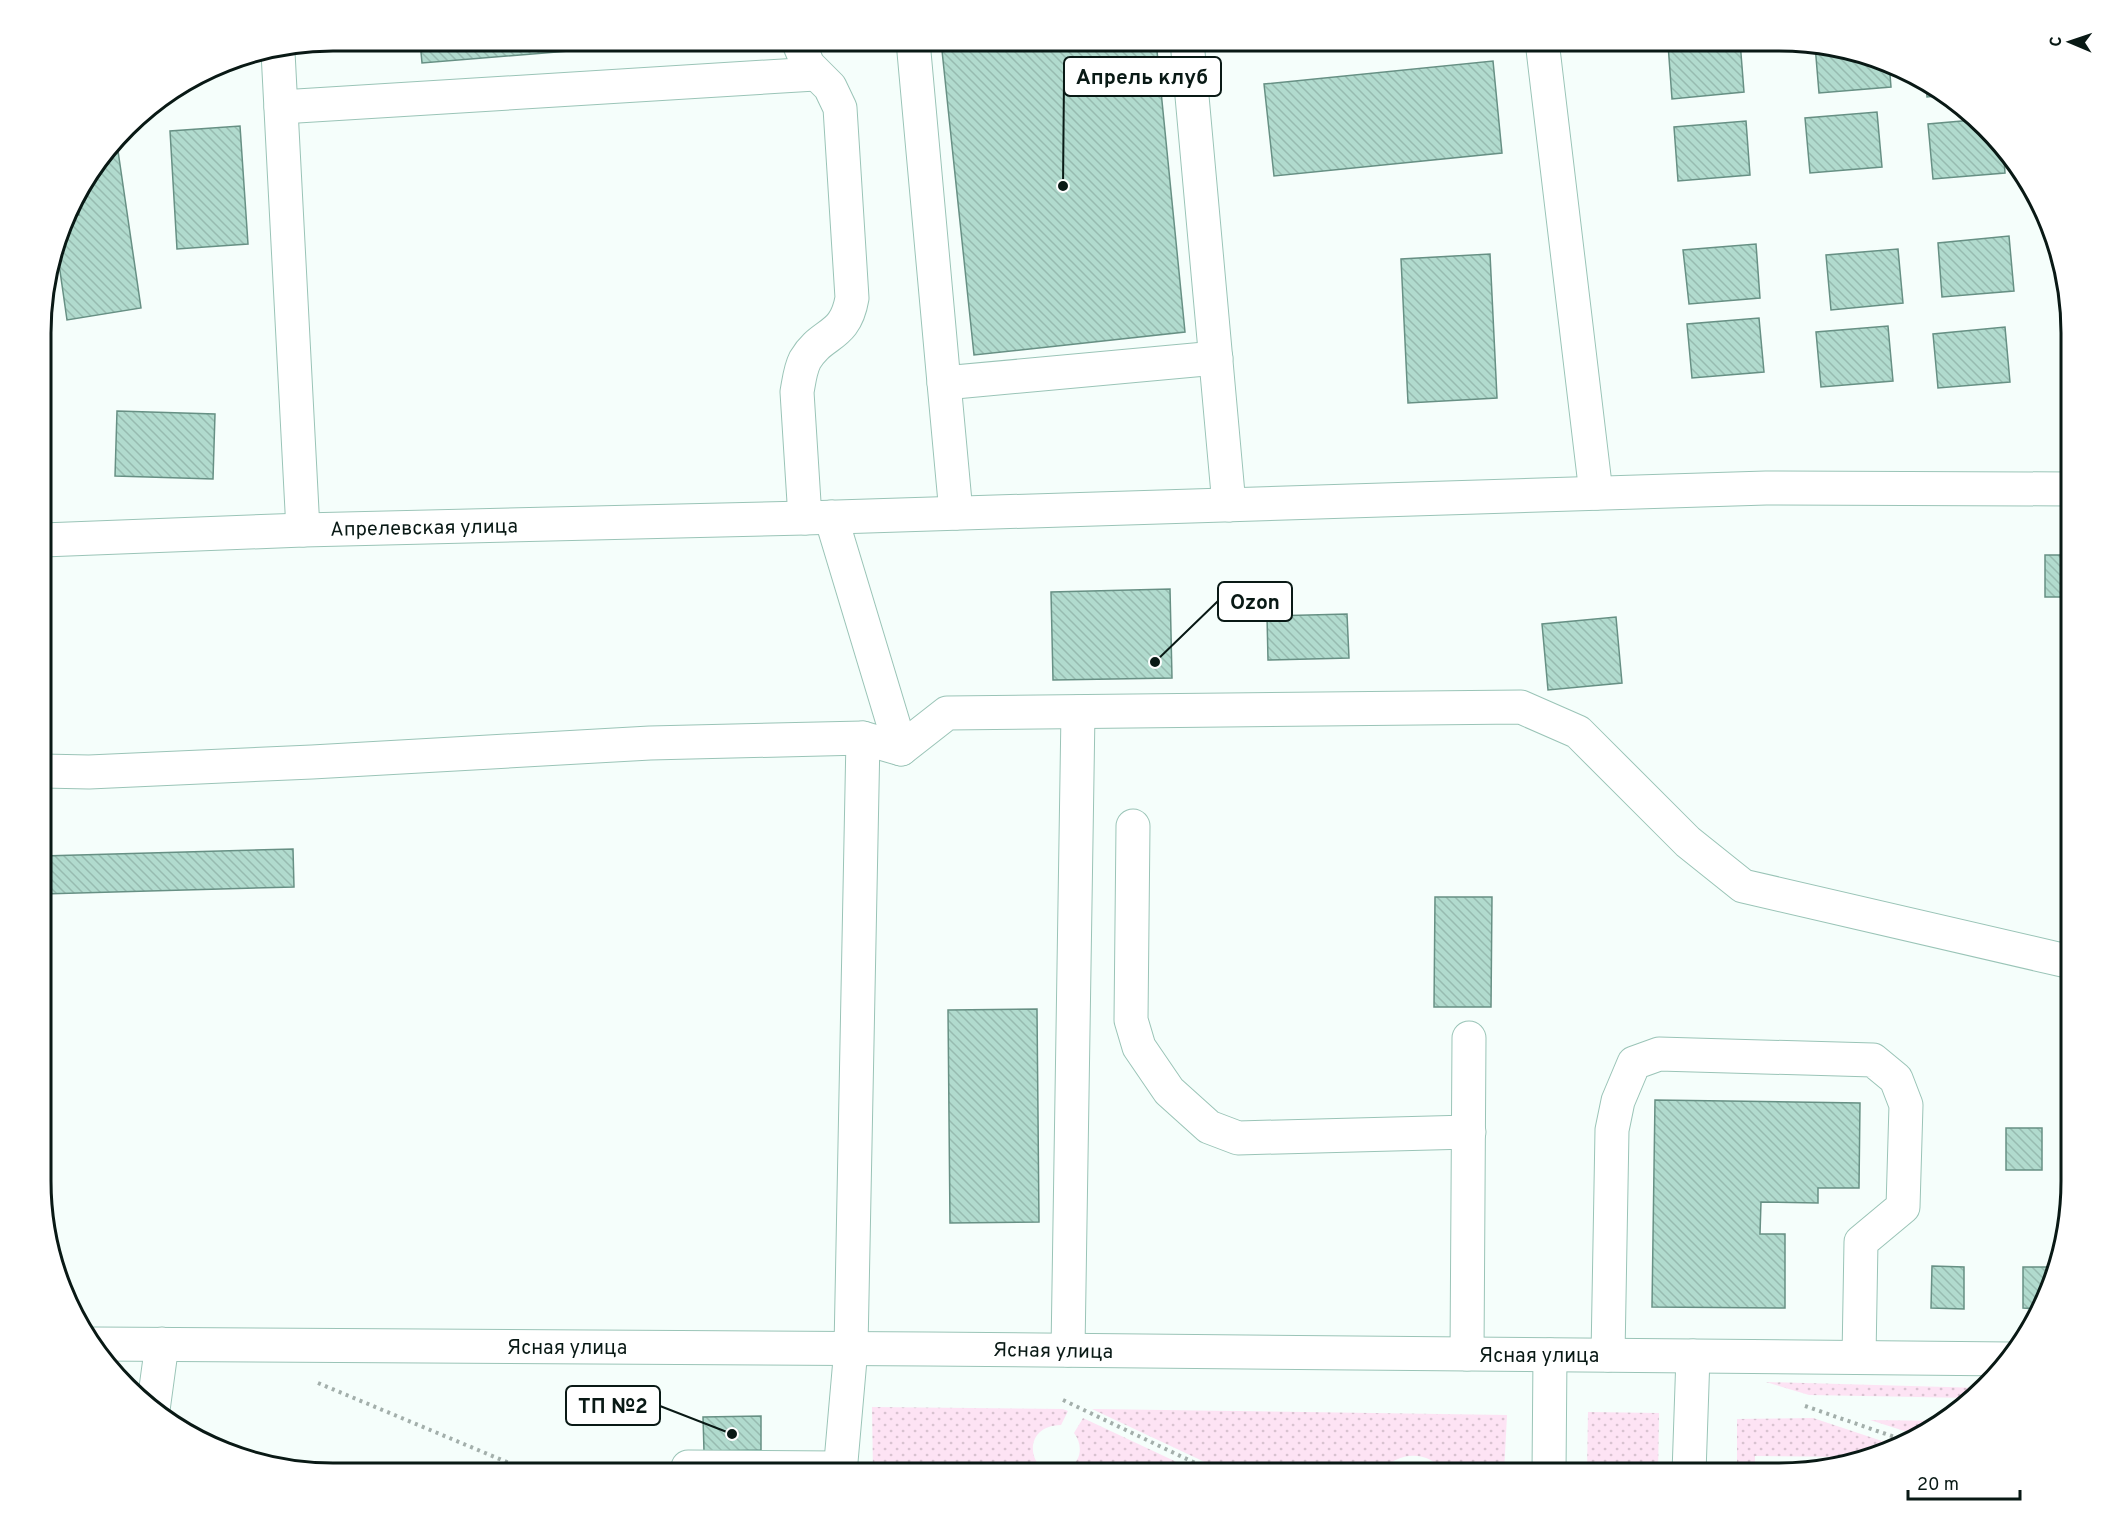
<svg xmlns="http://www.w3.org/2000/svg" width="2112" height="1514" font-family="Overpass,sans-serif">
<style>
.grass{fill:url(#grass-dots)}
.building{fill:url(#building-back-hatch);stroke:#679084;stroke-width:1.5}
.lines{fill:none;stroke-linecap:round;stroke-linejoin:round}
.minor-casing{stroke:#9ac4b7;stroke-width:35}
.path{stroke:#a3afab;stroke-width:4;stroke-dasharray:3 4.5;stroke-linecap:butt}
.minor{stroke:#fff;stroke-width:33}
.labels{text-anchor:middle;stroke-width:4.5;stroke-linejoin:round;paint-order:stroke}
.street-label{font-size:20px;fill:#091915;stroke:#fff}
.rim{fill:none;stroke:#091915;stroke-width:3}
.leader{fill:none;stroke:#091915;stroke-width:2}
.callout-dot{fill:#091915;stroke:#fff;stroke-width:2}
.callout{fill:#fff;stroke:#091915;stroke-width:2}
.callout-label{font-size:21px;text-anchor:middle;font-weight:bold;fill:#091915}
</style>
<defs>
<pattern id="grass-dots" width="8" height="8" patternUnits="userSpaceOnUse" patternTransform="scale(1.5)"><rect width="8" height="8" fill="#fde3f4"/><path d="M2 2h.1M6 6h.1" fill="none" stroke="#d8c2d0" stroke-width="1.8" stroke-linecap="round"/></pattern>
<pattern id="building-back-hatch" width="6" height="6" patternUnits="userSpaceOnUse" patternTransform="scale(1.5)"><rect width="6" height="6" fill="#b1dbce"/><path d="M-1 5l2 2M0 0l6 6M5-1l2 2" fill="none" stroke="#97bbb0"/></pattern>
</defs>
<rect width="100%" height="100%" fill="#f5fefb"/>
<g class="grass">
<path d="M 1766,1382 L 1982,1388 L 1971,1398 L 1809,1395 Z"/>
<path d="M 872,1407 L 1063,1409 L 1068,1411 L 1061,1425 C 1017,1426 1030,1481 1063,1471 C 1069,1470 1074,1465 1077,1460 C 1082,1451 1080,1441 1074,1433 L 1083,1418 L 1200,1473 L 873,1473 Z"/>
<path d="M 1092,1409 L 1507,1415 L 1504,1473 L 1448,1473 C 1424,1449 1401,1451 1377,1473 L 1228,1473 Z"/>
<path d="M 1588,1412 L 1659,1413 L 1658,1473 L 1587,1473 Z"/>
<path d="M 1813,1418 L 1897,1446 L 1851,1457 L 1755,1456 L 1755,1473 L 1713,1473 L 1737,1472 L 1737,1419 Z"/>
<path d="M 1870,1420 L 1944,1421 L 1920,1436 Z"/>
</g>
<g class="building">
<path d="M 420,41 L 736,41 L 736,44 L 569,51 L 422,63 Z"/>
<path d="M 941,41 L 1156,41 L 1185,332 L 974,355 Z"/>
<path d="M 1703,41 L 1740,41 L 1744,92 L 1672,99 L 1668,44 Z"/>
<path d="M 1815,45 L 1889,62 L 1891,87 L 1819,93 Z"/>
<path d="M 1493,61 L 1502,153 L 1274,176 L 1264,84 Z"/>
<path d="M 1926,83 L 1947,95 L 1927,97 Z"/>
<path d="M 1877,112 L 1882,167 L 1810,173 L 1805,118 Z"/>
<path d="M 1973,120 L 2004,158 L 2005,173 L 1933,179 L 1928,124 Z"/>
<path d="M 1746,121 L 1750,175 L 1678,181 L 1674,127 Z"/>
<path d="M 240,126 L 248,244 L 177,249 L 170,131 Z"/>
<path d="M 117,144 L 141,308 L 67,320 L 57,250 L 67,217 L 79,215 L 76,196 Z"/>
<path d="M 2009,236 L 2014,291 L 1942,297 L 1938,243 Z"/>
<path d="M 1756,244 L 1760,298 L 1689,304 L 1683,250 Z"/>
<path d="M 1898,249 L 1903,303 L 1831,310 L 1826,255 Z"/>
<path d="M 1490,254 L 1497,398 L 1408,403 L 1401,259 Z"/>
<path d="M 1759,318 L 1764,372 L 1692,378 L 1687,324 Z"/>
<path d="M 1888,326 L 1893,381 L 1821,387 L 1816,332 Z"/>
<path d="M 2005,327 L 2010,382 L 1938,388 L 1933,334 Z"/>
<path d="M 117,411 L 215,414 L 213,479 L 115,476 Z"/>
<rect x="2045" y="555" width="26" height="42"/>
<path d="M 1170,589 L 1172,678 L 1053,680 L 1051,592 Z"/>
<path d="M 1347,614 L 1349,658 L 1268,660 L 1267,616 Z"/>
<path d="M 1616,617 L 1622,683 L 1548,690 L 1542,624 Z"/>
<path d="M 2062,665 L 2071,665 L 2071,725 L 2061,725 Z"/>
<path d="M 293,849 L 294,887 L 43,894 L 43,856 Z"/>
<path d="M 1435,897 L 1492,897 L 1491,1007 L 1434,1007 Z"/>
<path d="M 1037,1009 L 1039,1222 L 950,1223 L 948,1010 Z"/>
<path d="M 1655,1100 L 1860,1103 L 1859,1188 L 1818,1188 L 1818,1203 L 1761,1202 L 1760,1234 L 1785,1234 L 1785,1308 L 1652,1307 Z"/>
<rect x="2006" y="1128" width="36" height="42"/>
<path d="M 1932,1266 L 1964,1267 L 1964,1309 L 1931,1308 Z"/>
<path d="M 2023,1267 L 2055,1267 L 2055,1278 L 2038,1309 L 2023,1308 Z"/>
<path d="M 761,1416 L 761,1450 L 704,1451 L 703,1417 Z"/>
</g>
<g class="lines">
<defs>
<g id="minor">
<path d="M 798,41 L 808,65 L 830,87 L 840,108 L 852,298 C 845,339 822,331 805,360 C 800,370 799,381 797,392 L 805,518"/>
<path d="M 913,41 L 944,383 L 1216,358"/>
<path d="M 1187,41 L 1229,505"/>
<path d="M 1542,41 L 1596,493"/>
<path d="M 278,52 L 303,530"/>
<path d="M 281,107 L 815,74"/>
<path d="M 944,383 L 956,513"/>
<path d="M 831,517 L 901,749"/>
<path d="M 43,540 L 303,530 L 805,518 L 1766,488 L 2071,489"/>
<path d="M 43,771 L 89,772 L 312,762 L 650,743 L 863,738 L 901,749 L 947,713 L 1521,707 L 1578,732 L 1688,842 L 1743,886 L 2071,962"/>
<path d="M 1133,826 L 1131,1020 L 1139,1047 L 1169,1091 L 1209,1127 L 1238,1138 L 1469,1132"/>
<path d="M 95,1344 L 928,1349 L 2011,1359"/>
<path d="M 1068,1350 L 1078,712"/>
<path d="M 1467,1354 L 1469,1038"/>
<path d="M 1608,1355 L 1612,1130 L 1618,1101 L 1634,1063 L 1659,1054 L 1873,1060 L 1896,1079 L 1906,1105 L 1903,1207 L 1861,1242 L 1859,1357"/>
<path d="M 153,1410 L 162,1344"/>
<path d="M 688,1467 L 840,1468"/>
<path d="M 840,1473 L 851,1348 L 863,738"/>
<path d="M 1549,1473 L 1550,1355"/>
<path d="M 1689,1473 L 1693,1356"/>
</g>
</defs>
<use href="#minor" class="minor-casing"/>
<g class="path">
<path d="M 318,1383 L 533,1473"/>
<path d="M 1063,1400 L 1216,1473"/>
<path d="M 1805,1406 L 1909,1442"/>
</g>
<use href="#minor" class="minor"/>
</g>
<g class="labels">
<g class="street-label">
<text transform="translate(424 527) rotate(-1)" y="7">Апрелевская улица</text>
<text x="567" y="1354">Ясная улица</text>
<text transform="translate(1053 1350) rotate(1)" y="7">Ясная улица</text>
<text x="1539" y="1362">Ясная улица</text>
</g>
</g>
<path d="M0 0H2112V1514H0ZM333 51H1779A282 282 0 0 1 2061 333V1181A282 282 0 0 1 1779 1463H333A282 282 0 0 1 51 1181V333A282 282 0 0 1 333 51Z" fill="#fff" fill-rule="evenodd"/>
<path class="rim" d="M333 51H1779A282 282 0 0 1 2061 333V1181A282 282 0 0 1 1779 1463H333A282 282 0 0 1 51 1181V333A282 282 0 0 1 333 51Z"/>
<path class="leader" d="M1063 186L1064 77M1155 662L1218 601M732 1434L660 1406"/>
<g class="callout-dot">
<circle cx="1063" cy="186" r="6"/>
<circle cx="1155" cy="662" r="6"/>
<circle cx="732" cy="1434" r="6"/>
</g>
<g class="callout">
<rect x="1064" y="57" width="157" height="39" rx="6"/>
<rect x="1218" y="582" width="74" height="39" rx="6"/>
<rect x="566" y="1386" width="94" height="39" rx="6"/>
</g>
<g class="callout-label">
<text x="1142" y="84">Апрель клуб</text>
<text x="1255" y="609">Ozon</text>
<text x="613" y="1413">ТП №2</text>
</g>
<g transform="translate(2070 42) rotate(272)" stroke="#ffffff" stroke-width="4.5" paint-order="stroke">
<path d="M0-4.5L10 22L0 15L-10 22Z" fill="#091915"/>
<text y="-9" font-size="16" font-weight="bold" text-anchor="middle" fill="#091915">С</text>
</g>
<path d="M1908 1490v9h112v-9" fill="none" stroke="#091915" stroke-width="3"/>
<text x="1917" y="1490" font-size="18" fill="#091915" stroke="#ffffff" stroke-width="4.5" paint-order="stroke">20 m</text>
</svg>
